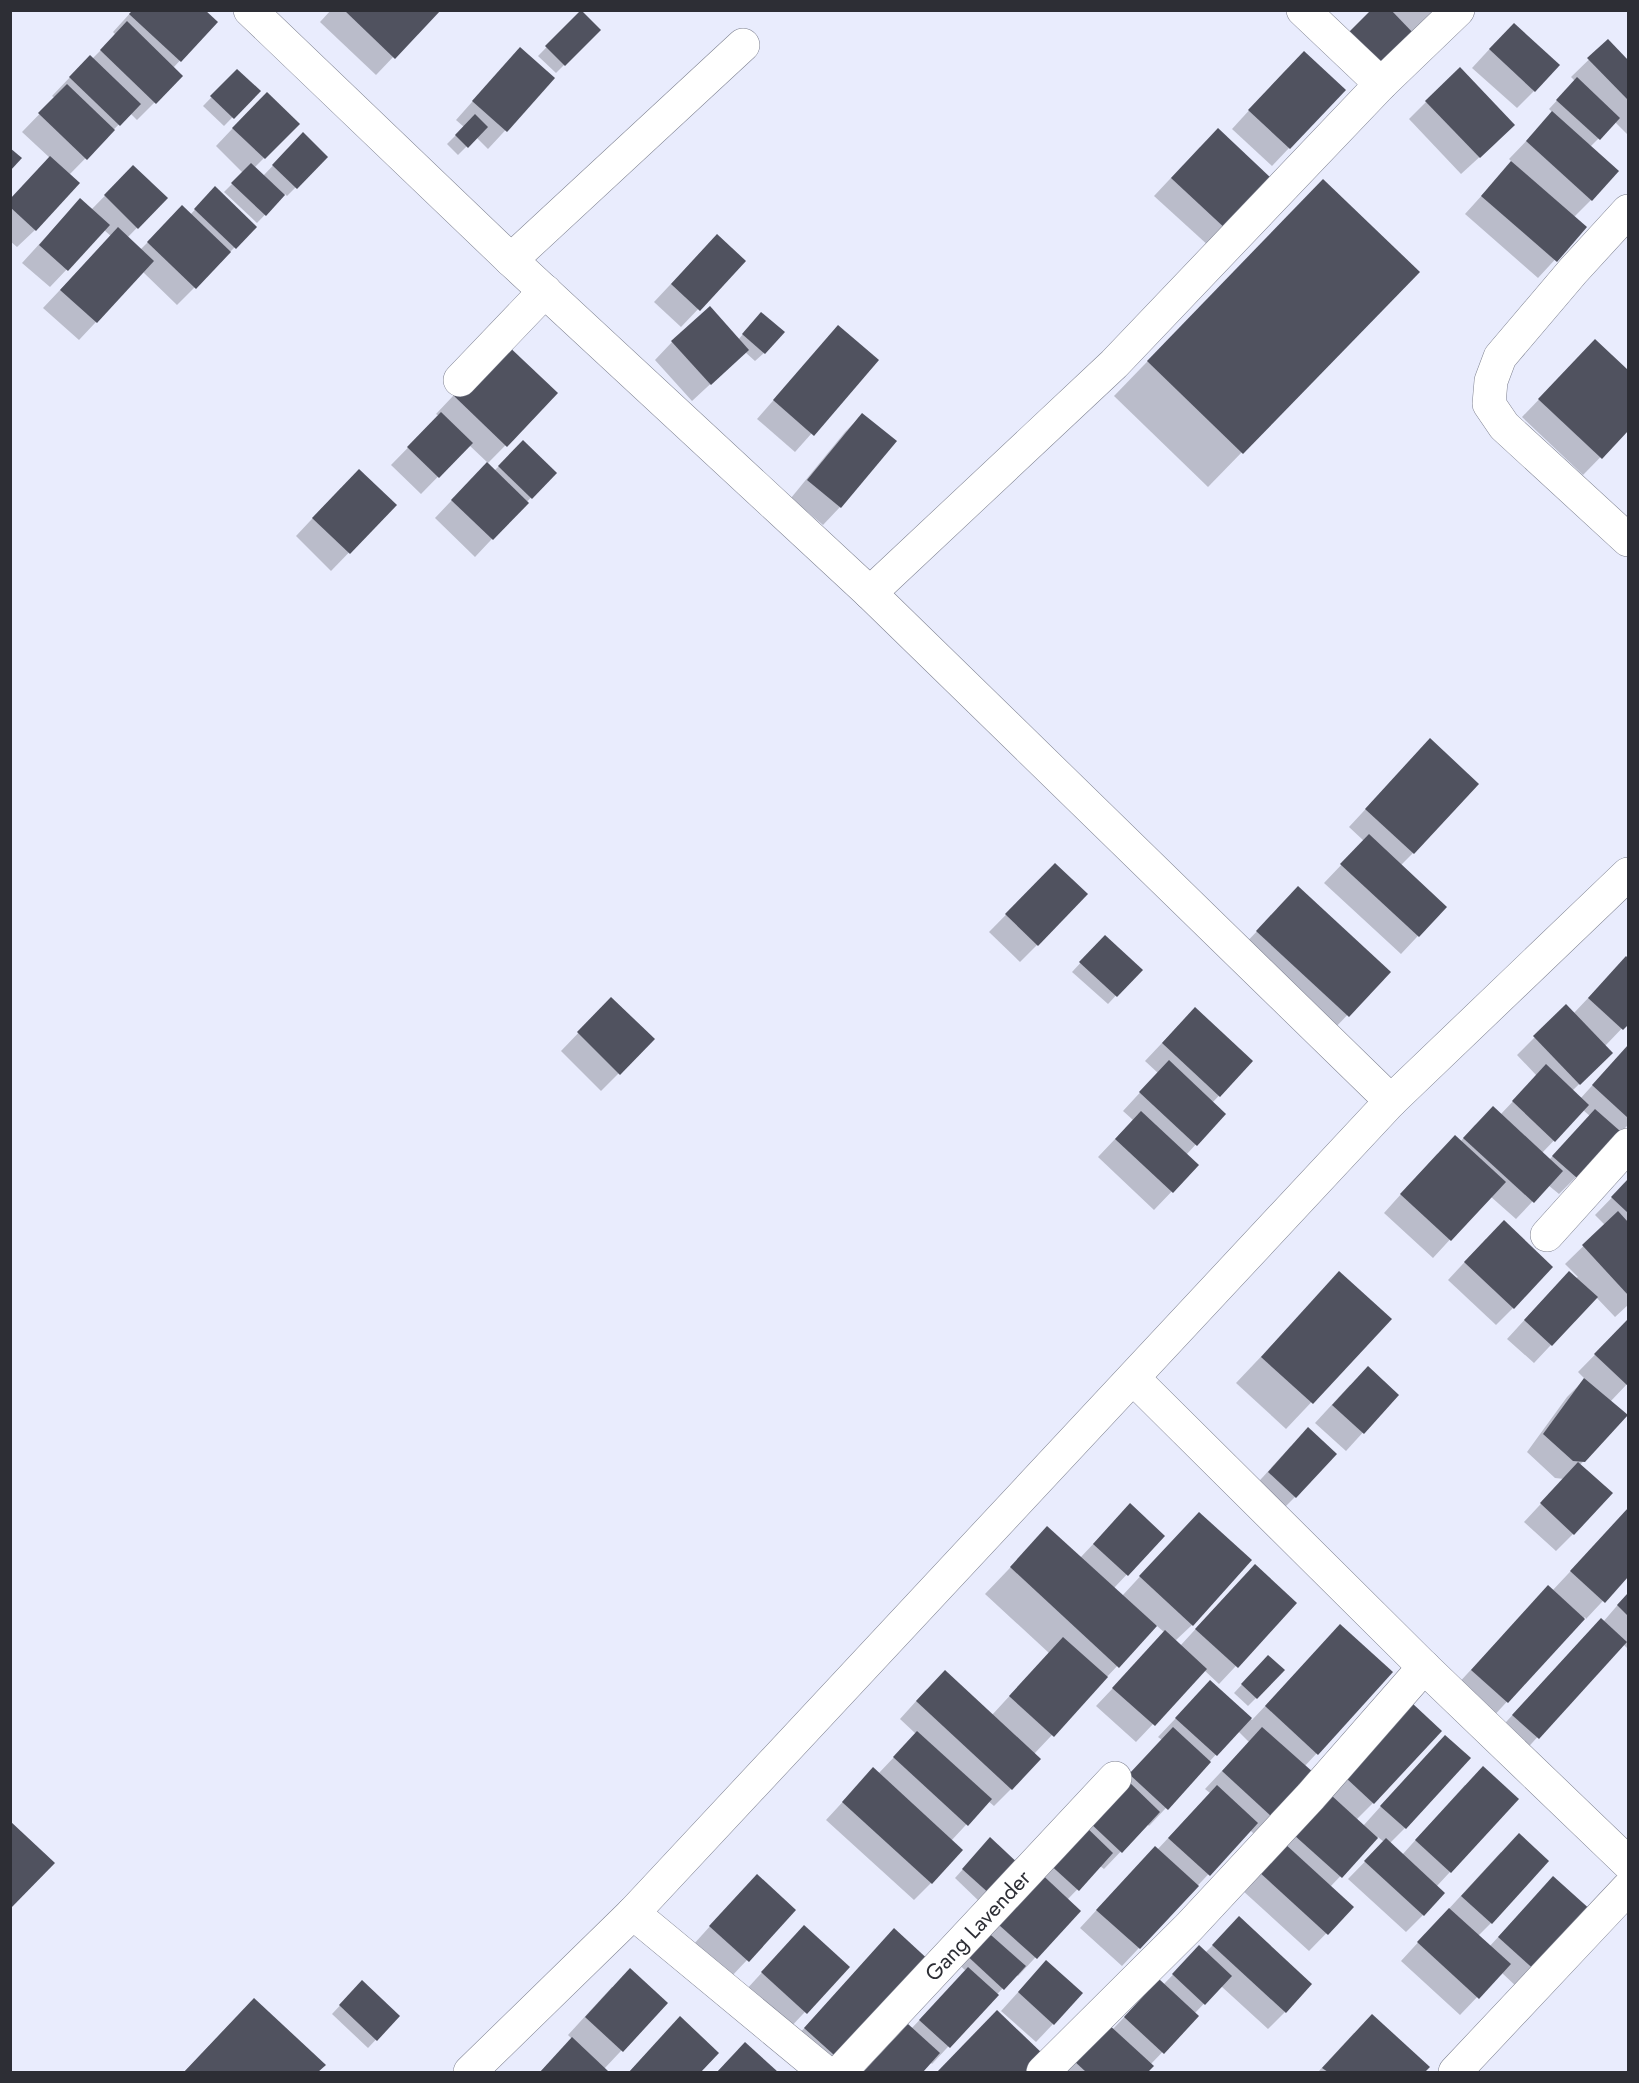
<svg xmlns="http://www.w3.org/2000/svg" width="1639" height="2083" font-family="Jost,sans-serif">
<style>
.shadow{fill:#0003;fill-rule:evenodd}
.building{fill:#50525f}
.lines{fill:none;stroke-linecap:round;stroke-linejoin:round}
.minor-casing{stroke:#7e8190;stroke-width:34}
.minor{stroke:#fff;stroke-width:33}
.labels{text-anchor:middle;stroke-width:6;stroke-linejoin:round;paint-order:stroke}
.street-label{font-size:22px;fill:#2d2e35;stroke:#e9ecfd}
</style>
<rect width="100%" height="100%" fill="#e9ecfd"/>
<g class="shadow">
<path d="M 133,10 L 216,22 L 173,68 L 181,76 L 137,120 L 130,113 L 69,175 L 35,230 L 17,247 L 10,241 L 10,200 L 50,158 L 22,132 L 55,98 L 52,96 L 73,74 L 92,59 L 116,35 L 113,32 Z"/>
<path d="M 331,10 L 438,10 L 376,75 L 320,22 Z"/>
<path d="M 1374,10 L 1438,10 L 1413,35 Z"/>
<path d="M 581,12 L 599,30 L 556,73 L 538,56 Z"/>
<path d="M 1608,41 L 1628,62 L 1628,135 L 1615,122 L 1590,147 L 1591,200 L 1574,217 L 1585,227 L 1538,278 L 1465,214 L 1512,162 L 1509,159 L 1553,113 L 1549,109 L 1575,81 L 1571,77 Z"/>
<path d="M 1496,42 L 1534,91 L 1517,108 L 1472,68 Z"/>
<path d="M 503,67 L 553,79 L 488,149 L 476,137 L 458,155 L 447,144 L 464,127 L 456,120 Z"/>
<path d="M 1286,70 L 1344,90 L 1272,166 L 1232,129 Z"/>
<path d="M 237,71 L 258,91 L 224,126 L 203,106 Z"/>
<path d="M 1426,102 L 1496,142 L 1461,174 L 1409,119 Z"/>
<path d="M 249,111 L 298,124 L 254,168 L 263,176 L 303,134 L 326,157 L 287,196 L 285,194 L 257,223 L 224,192 L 243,173 L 216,146 Z"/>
<path d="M 1200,147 L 1272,181 L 1210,247 L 1154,196 Z"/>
<path d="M 133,167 L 166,198 L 127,238 L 140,250 L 165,225 L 190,215 L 215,188 L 255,227 L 177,305 L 143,272 L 79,340 L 43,308 L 111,236 L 104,230 L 50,287 L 22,263 L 63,218 L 91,210 Z"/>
<path d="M 1289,215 L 1417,272 L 1208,487 L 1114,396 Z"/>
<path d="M 700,253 L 744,261 L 681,327 L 654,302 Z"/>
<path d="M 753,322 L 764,353 L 755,361 L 745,352 L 692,401 L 655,360 L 672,342 L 738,340 Z"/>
<path d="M 838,327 L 877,360 L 795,452 L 757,419 Z"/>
<path d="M 1595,341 L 1628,372 L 1628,429 L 1583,475 L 1522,417 Z"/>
<path d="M 486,361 L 556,394 L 488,463 L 469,445 L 421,494 L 391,465 L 439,416 L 436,414 Z"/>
<path d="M 862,415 L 840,507 L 823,525 L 791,498 L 845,432 Z"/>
<path d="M 523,442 L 554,473 L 475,557 L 435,518 L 469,482 L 494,471 Z"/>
<path d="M 341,488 L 394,506 L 331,571 L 296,536 Z"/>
<path d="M 1413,758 L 1413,853 L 1401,865 L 1445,907 L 1401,954 L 1324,883 L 1364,841 L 1349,827 Z"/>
<path d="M 1055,865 L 1037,945 L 1020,962 L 989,932 Z"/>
<path d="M 1281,906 L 1389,972 L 1330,1033 L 1240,949 Z"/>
<path d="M 1097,945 L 1140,970 L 1108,1004 L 1072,972 Z"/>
<path d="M 1626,958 L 1628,960 L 1628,1022 L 1605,1046 L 1611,1053 L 1572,1091 L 1580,1099 L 1628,1046 L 1628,1125 L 1559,1194 L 1548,1185 L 1516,1219 L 1490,1196 L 1433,1258 L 1384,1213 L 1437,1154 L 1460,1142 L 1475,1125 L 1500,1115 L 1537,1076 L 1517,1055 L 1566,1006 L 1573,1014 ZM 1583,1110 L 1590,1116 L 1549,1160 L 1542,1153 Z"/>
<path d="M 611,999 L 653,1039 L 601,1091 L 561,1051 Z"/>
<path d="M 1178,1026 L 1251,1062 L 1212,1103 L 1224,1114 L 1186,1155 L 1197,1165 L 1154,1210 L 1098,1157 L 1133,1120 L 1123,1111 L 1158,1073 L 1145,1061 Z"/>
<path d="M 1628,1181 L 1628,1305 L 1615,1317 L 1596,1297 L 1534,1363 L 1507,1339 L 1552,1290 L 1578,1277 L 1565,1264 L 1605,1225 L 1595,1215 Z"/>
<path d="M 1486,1239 L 1513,1308 L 1496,1325 L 1448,1280 Z"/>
<path d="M 1340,1273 L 1390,1319 L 1286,1429 L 1236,1383 Z"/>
<path d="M 1628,1321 L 1628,1383 L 1610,1402 L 1626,1415 L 1580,1465 L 1573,1534 L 1556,1551 L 1524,1522 L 1564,1479 L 1555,1478 L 1527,1452 L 1567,1397 L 1585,1379 L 1578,1372 Z"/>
<path d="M 1350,1385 L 1397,1395 L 1346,1451 L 1315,1423 Z"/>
<path d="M 1291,1446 L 1295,1497 L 1278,1514 L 1251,1490 Z"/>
<path d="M 1628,1510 L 1628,1574 L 1586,1619 L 1585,1617 L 1490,1720 L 1454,1688 L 1531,1605 L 1552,1591 Z"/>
<path d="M 1113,1523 L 1163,1536 L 1114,1588 L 1122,1596 L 1182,1531 L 1192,1625 L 1175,1641 L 1180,1646 L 1237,1584 L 1295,1603 L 1219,1684 L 1204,1670 L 1136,1742 L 1096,1706 L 1165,1633 L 1156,1625 L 1034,1754 L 1011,1789 L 994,1806 L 988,1801 L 951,1841 L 931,1883 L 914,1900 L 826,1820 L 873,1769 L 878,1774 L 916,1734 L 900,1719 L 927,1689 L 992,1715 L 1049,1653 L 985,1594 L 1048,1528 L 1080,1558 Z"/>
<path d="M 1628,1593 L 1628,1649 L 1623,1644 L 1520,1756 L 1496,1733 L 1584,1637 L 1603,1622 Z"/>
<path d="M 1340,1626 L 1391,1673 L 1304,1767 L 1311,1774 L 1254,1834 L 1250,1830 L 1122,1966 L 1080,1928 L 1138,1865 L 1157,1850 L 1210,1793 L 1205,1789 L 1249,1742 L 1238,1731 L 1149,1826 L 1147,1824 L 1104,1869 L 1100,1866 L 1067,1900 L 1079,1911 L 1018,1976 L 1016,1974 L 932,2064 L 930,2062 L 921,2072 L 864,2072 L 890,2044 L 911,2029 L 966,1971 L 955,1961 L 1162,1740 L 1158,1737 L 1210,1682 L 1252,1720 Z"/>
<path d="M 1260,1665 L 1256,1698 L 1248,1706 L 1234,1693 Z"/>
<path d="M 1395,1723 L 1373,1803 L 1356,1820 L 1363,1826 L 1428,1754 L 1405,1828 L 1389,1844 L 1402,1855 L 1465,1785 L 1517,1800 L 1436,1887 L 1423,1915 L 1406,1932 L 1348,1879 L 1384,1842 L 1378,1837 L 1330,1887 L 1352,1907 L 1309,1951 L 1242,1890 Z"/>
<path d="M 982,1848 L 1018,1865 L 982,1904 L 955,1878 Z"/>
<path d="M 1501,1852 L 1491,1923 L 1478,1936 L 1489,1947 L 1536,1896 L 1591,1912 L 1519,1989 L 1501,1972 L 1460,2015 L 1401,1961 Z"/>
<path d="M 740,1893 L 794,1910 L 730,1978 L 693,1945 Z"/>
<path d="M 1222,1936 L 1285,2012 L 1268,2029 L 1221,1986 L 1194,2014 L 1197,2016 L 1150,2065 L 1151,2066 L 1146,2072 L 1062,2072 L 1112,2030 L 1159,1981 L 1163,1985 L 1191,1956 L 1205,1953 Z"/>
<path d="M 787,1945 L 847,1967 L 788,2030 L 745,1991 Z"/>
<path d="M 877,1948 L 842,2062 L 788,2046 Z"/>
<path d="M 1029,1980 L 1053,2024 L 1036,2042 L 1001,2011 Z"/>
<path d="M 362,1982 L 398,2016 L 368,2048 L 332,2014 Z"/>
<path d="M 612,1987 L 666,2003 L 604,2069 L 606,2071 L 604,2072 L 540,2072 L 572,2039 L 568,2035 Z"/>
<path d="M 228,2026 L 323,2065 L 316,2072 L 184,2072 Z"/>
<path d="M 1354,2033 L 1428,2067 L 1423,2072 L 1318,2072 Z"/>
<path d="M 663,2036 L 717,2053 L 699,2072 L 629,2072 Z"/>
<path d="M 971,2038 L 1042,2056 L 1026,2072 L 938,2072 Z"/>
<path d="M 745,2044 L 776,2072 L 717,2072 Z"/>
</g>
<g class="building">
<path d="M 133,10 L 205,10 L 218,22 L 181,62 L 129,14 Z"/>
<path d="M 344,10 L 441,10 L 395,59 Z"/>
<path d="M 581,10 L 601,30 L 565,66 L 545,46 Z"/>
<path d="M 1371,10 L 1391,10 L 1416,36 L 1384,68 L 1349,32 Z"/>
<path d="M 127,21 L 183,76 L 156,104 L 100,50 Z"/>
<path d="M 1514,23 L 1560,65 L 1535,92 L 1489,49 Z"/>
<path d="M 1608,39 L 1628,60 L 1628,100 L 1587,58 Z"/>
<path d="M 520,47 L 555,78 L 507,132 L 472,101 Z"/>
<path d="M 1304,51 L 1346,90 L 1290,149 L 1248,110 Z"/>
<path d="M 90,55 L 141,104 L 120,126 L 69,77 Z"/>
<path d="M 1460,67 L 1515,125 L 1480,158 L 1425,101 Z"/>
<path d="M 237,69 L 261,91 L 234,119 L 210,96 Z"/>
<path d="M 1577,77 L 1620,118 L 1600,140 L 1556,100 Z"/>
<path d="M 67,84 L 115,130 L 87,160 L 38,113 Z"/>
<path d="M 267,92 L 300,124 L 265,159 L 232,128 Z"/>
<path d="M 1552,111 L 1619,171 L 1592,201 L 1526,141 Z"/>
<path d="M 475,114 L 488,127 L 468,148 L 455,135 Z"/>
<path d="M 1218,128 L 1274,181 L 1228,231 L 1171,178 Z"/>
<path d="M 303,132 L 328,157 L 297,189 L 272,165 Z"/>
<path d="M 10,148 L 22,158 L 10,171 Z"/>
<path d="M 50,156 L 80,183 L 36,231 L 10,207 L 10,199 Z"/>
<path d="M 1511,161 L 1587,227 L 1557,262 L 1481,196 Z"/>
<path d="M 251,163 L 285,195 L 266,216 L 231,183 Z"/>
<path d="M 133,165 L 168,198 L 138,229 L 104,195 Z"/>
<path d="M 1323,179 L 1420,272 L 1243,454 L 1147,361 Z"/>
<path d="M 215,186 L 257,227 L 236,249 L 194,209 Z"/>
<path d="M 80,198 L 110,225 L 68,271 L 39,245 Z"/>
<path d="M 182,205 L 231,252 L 196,289 L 147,242 Z"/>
<path d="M 118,227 L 154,261 L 97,323 L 60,290 Z"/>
<path d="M 717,234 L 746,261 L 700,311 L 671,284 Z"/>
<path d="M 710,306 L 749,350 L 711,385 L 671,341 Z"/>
<path d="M 761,312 L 785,332 L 765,354 L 742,334 Z"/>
<path d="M 838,325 L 879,360 L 814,436 L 773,400 Z"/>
<path d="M 1595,339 L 1628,370 L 1628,431 L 1602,459 L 1538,399 Z"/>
<path d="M 504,342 L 558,393 L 507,447 L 453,395 Z"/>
<path d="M 441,412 L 473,443 L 439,478 L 407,447 Z"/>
<path d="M 862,413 L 897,441 L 841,508 L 807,480 Z"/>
<path d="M 523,440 L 557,473 L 532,499 L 498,466 Z"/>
<path d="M 487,462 L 529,503 L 493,540 L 451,500 Z"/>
<path d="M 359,469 L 397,505 L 350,554 L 312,518 Z"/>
<path d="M 1430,738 L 1479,784 L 1414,854 L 1365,809 Z"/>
<path d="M 1369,834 L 1447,907 L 1419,937 L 1340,864 Z"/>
<path d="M 1055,863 L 1088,894 L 1038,946 L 1005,914 Z"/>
<path d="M 1298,886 L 1391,972 L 1349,1017 L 1256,931 Z"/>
<path d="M 1105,935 L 1143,970 L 1117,997 L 1079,962 Z"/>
<path d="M 1626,956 L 1628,958 L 1628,1025 L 1623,1030 L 1588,998 Z"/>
<path d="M 611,997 L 655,1039 L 620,1075 L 577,1032 Z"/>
<path d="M 1566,1004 L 1613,1053 L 1580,1085 L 1533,1036 Z"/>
<path d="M 1195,1007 L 1253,1061 L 1220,1097 L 1162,1043 Z"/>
<path d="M 1628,1045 L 1628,1118 L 1592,1085 Z"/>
<path d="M 1169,1060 L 1226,1114 L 1197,1146 L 1139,1092 Z"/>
<path d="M 1546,1064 L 1589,1105 L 1555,1142 L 1512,1101 Z"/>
<path d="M 1493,1106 L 1563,1171 L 1534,1203 L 1463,1138 Z"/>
<path d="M 1595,1109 L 1620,1131 L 1577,1178 L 1552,1156 Z"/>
<path d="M 1141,1111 L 1199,1165 L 1173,1193 L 1115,1139 Z"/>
<path d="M 1455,1135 L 1506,1182 L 1451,1241 L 1400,1194 Z"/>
<path d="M 1628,1179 L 1628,1213 L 1611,1197 Z"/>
<path d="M 1618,1211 L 1628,1222 L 1628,1295 L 1582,1245 Z"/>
<path d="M 1504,1220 L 1553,1267 L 1514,1309 L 1464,1262 Z"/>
<path d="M 1339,1271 L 1392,1319 L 1313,1404 L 1261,1357 Z"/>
<path d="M 1569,1271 L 1598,1297 L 1552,1346 L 1524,1320 Z"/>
<path d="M 1628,1319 L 1628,1386 L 1594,1354 Z"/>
<path d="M 1368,1366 L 1399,1395 L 1364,1434 L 1332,1405 Z"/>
<path d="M 1584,1378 L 1628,1415 L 1585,1462 L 1573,1461 L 1543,1434 Z"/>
<path d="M 1308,1427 L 1337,1454 L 1296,1498 L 1268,1472 Z"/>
<path d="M 1578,1462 L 1613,1493 L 1574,1535 L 1540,1503 Z"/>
<path d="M 1130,1503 L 1165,1536 L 1128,1576 L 1093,1544 Z"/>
<path d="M 1628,1508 L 1628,1577 L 1605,1603 L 1570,1571 Z"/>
<path d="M 1199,1512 L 1252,1560 L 1193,1626 L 1139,1576 Z"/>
<path d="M 1047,1526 L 1157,1626 L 1119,1668 L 1010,1567 Z"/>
<path d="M 1255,1564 L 1297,1603 L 1238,1668 L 1195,1629 Z"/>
<path d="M 1548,1585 L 1585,1619 L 1508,1703 L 1471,1670 Z"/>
<path d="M 1628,1593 L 1628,1616 L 1617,1605 Z"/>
<path d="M 1601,1618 L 1627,1642 L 1539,1739 L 1512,1715 Z"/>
<path d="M 1340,1624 L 1393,1672 L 1318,1755 L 1265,1706 Z"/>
<path d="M 1165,1630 L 1207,1669 L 1155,1726 L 1112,1688 Z"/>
<path d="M 1063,1637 L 1108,1677 L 1054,1737 L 1009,1696 Z"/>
<path d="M 1268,1655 L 1285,1670 L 1257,1699 L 1241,1684 Z"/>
<path d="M 945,1670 L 1041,1759 L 1012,1790 L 916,1701 Z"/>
<path d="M 1210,1680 L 1252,1718 L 1217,1756 L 1175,1718 Z"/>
<path d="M 1412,1703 L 1442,1731 L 1374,1804 L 1345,1777 Z"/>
<path d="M 1173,1727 L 1211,1762 L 1168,1810 L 1129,1774 Z"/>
<path d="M 1262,1727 L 1314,1773 L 1273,1818 L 1222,1771 Z"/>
<path d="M 917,1731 L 992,1799 L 968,1826 L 893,1757 Z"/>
<path d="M 1445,1735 L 1471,1758 L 1406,1829 L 1380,1806 Z"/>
<path d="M 1483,1766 L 1519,1799 L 1451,1873 L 1415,1840 Z"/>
<path d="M 873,1767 L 963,1850 L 932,1884 L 842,1802 Z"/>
<path d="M 1127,1780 L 1160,1812 L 1122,1853 L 1088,1821 Z"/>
<path d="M 1217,1785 L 1258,1823 L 1210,1876 L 1168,1838 Z"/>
<path d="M 1331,1795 L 1378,1838 L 1342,1878 L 1294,1835 Z"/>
<path d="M 10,1821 L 55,1863 L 10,1909 Z"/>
<path d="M 1081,1822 L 1113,1853 L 1079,1891 L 1046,1861 Z"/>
<path d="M 1519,1833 L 1549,1861 L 1492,1924 L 1461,1896 Z"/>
<path d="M 990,1837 L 1020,1865 L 992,1896 L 962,1869 Z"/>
<path d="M 1386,1838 L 1445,1893 L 1424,1916 L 1364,1861 Z"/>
<path d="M 1284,1843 L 1354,1907 L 1328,1935 L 1258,1871 Z"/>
<path d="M 1155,1846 L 1199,1886 L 1140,1949 L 1096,1910 Z"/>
<path d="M 1034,1867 L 1081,1911 L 1037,1959 L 989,1916 Z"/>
<path d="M 757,1874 L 796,1910 L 749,1962 L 709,1926 Z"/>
<path d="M 1553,1876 L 1593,1912 L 1538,1973 L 1498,1937 Z"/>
<path d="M 1449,1908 L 1511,1964 L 1479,1999 L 1417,1942 Z"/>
<path d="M 1239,1916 L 1312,1984 L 1286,2013 L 1212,1945 Z"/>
<path d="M 804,1925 L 850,1967 L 807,2014 L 761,1972 Z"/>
<path d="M 894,1928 L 933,1964 L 843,2063 L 804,2028 Z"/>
<path d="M 983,1928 L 1026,1966 L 1004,1990 L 962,1951 Z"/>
<path d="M 1199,1945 L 1232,1976 L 1205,2005 L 1172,1974 Z"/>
<path d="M 1046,1960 L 1083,1993 L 1054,2025 L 1018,1992 Z"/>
<path d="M 968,1967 L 999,1995 L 950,2048 L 919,2020 Z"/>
<path d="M 630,1968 L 668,2003 L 623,2052 L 585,2017 Z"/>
<path d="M 1159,1979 L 1199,2016 L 1164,2054 L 1124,2017 Z"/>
<path d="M 362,1980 L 400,2016 L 377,2041 L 339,2005 Z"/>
<path d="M 254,1998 L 326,2065 L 318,2072 L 184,2072 Z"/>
<path d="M 997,2010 L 1045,2056 L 1028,2072 L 937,2072 Z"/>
<path d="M 1372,2014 L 1430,2067 L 1425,2072 L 1328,2072 L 1322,2068 Z"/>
<path d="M 680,2016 L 719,2053 L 701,2072 L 629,2072 Z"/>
<path d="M 1107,2023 L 1154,2066 L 1148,2072 L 1086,2072 L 1073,2060 Z"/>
<path d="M 908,2024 L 940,2053 L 923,2072 L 865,2072 L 864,2071 Z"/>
<path d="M 572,2037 L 608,2071 L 606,2072 L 540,2072 Z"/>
<path d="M 745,2042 L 778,2072 L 717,2072 Z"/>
</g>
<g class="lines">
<defs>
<g id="minor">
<path d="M 250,10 L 511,260 L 870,593 L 1391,1101"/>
<path d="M 1303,10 L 1381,84"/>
<path d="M 1628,211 L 1573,271 L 1500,357 L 1491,381 L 1489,404 L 1504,426 L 1628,540"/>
<path d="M 511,260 L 743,45"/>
<path d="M 460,380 L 545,291"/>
<path d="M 870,593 L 1114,364 L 1381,84 L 1458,10"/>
<path d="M 1547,1235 L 1628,1145"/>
<path d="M 1133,1378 L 1424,1667 L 1628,1863"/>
<path d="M 633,1913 L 825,2072"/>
<path d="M 470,2072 L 633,1913 L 1391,1101 L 1628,874"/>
<path id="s1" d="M 840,2072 L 1115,1778"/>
<path d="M 1043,2072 L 1189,1927 L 1311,1796 L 1424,1667"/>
<path d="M 1455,2072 L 1628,1888"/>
</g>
</defs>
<use href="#minor" class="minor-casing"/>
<use href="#minor" class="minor"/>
</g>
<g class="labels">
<g class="street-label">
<text dy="8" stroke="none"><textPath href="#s1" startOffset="201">Gang Lavender</textPath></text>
</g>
</g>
<rect width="1639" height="2083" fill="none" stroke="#2d2e35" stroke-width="24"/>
</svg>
